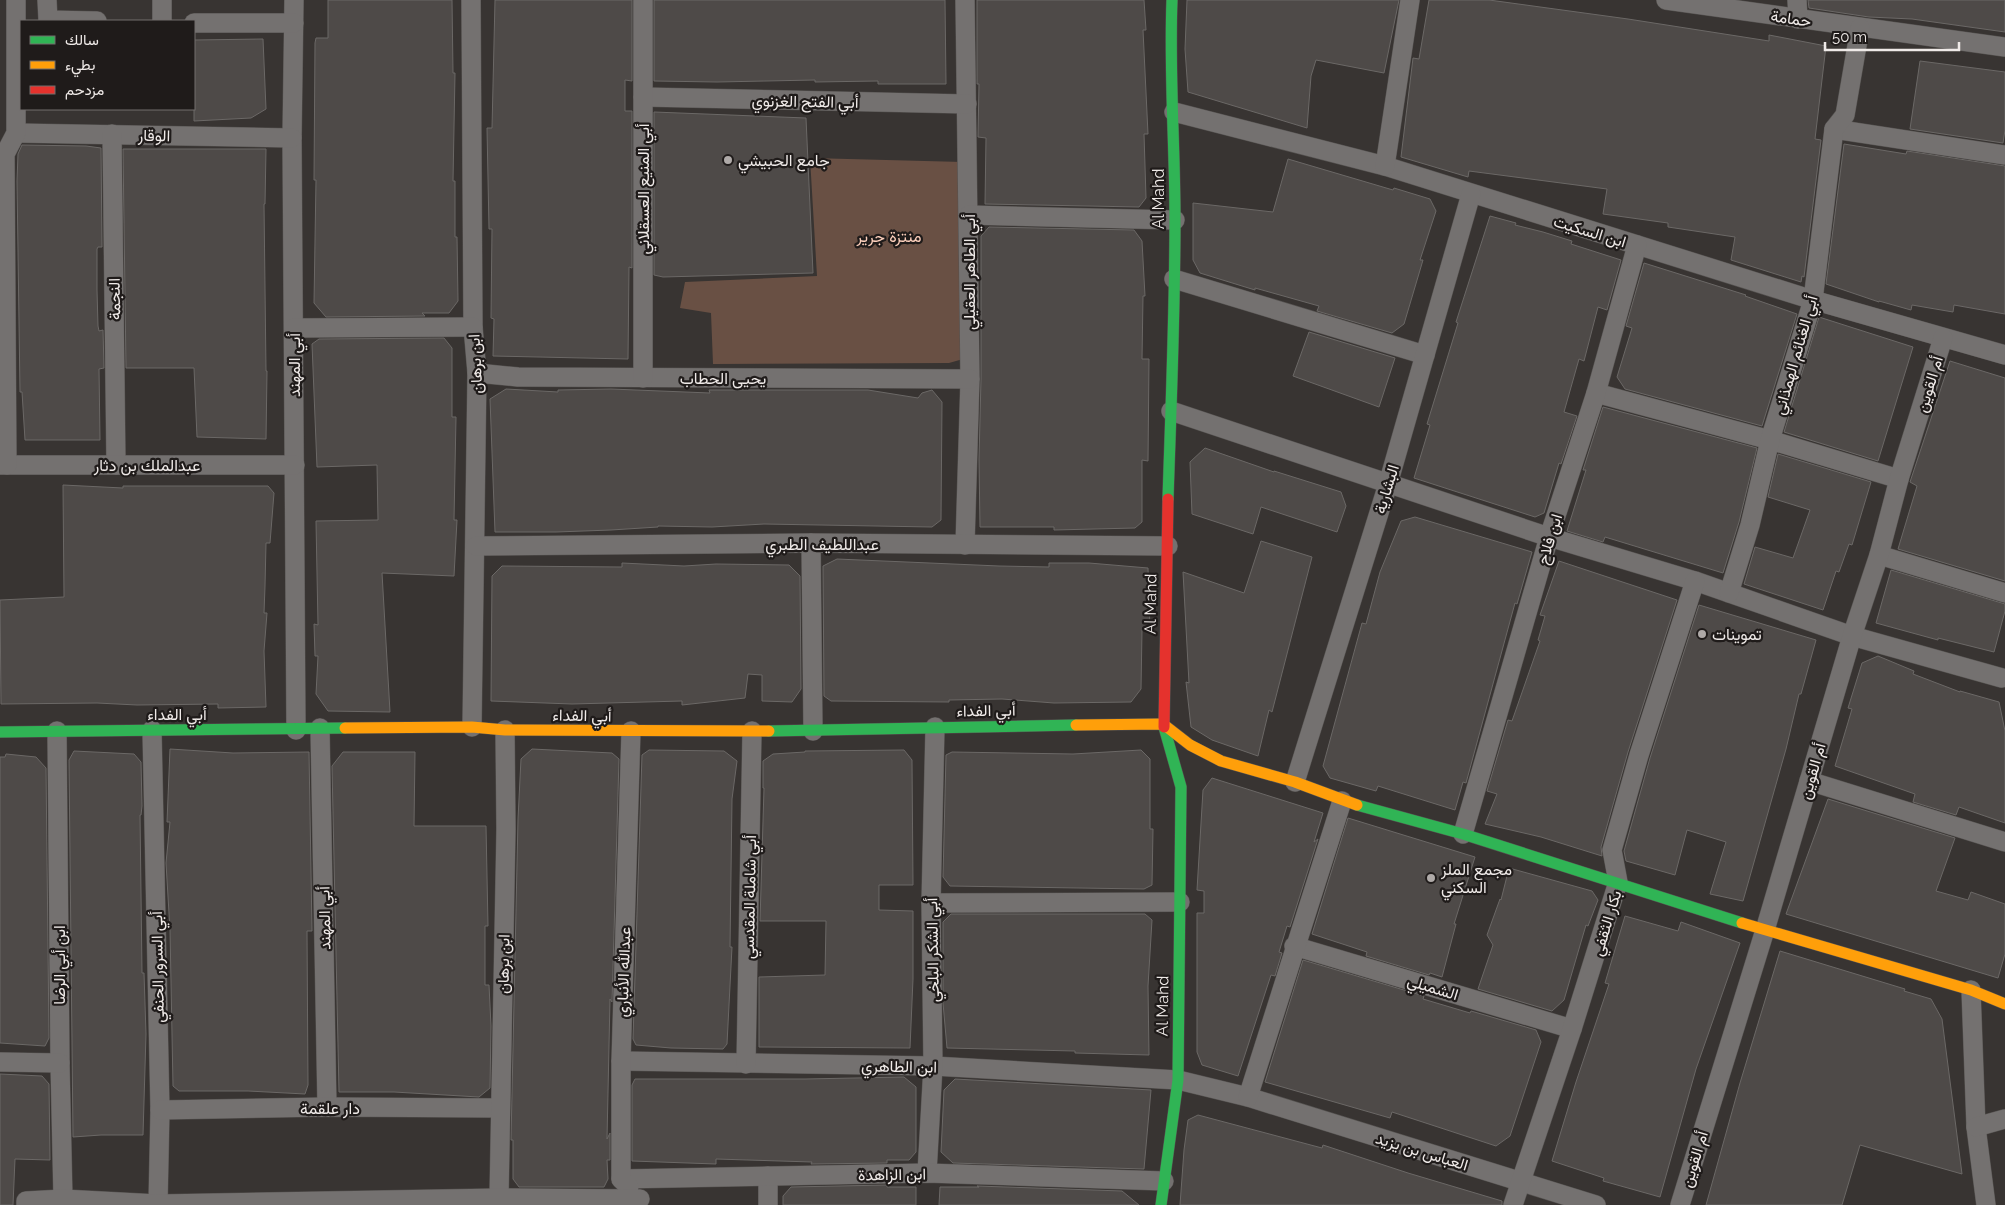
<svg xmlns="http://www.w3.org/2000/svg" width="2005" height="1205" font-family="Raleway,Vazirmatn,sans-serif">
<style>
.green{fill:#695044}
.building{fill:#4e4a48;stroke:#6b6866}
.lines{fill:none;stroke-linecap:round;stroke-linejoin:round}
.street-casing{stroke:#555250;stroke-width:20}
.fast-casing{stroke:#555250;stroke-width:12}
.slow-casing{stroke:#555250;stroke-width:12}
.jam-casing{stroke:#555250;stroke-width:12}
.street{stroke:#747170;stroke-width:19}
.fast{stroke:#30b455;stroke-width:11}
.slow{stroke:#ff9f0a;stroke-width:11}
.jam{stroke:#e5322d;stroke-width:11}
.poi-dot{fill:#afaaa8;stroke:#1f1b1a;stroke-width:2}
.labels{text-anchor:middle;stroke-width:4.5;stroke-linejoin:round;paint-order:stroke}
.street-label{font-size:16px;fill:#efeae8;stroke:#1f1b1a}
.poi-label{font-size:16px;fill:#efeae8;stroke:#1f1b1a;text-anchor:start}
.park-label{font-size:16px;fill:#fed1bd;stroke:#1f1b1a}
</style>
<rect width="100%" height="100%" fill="#383432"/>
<path class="green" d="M 810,158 L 963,162 L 963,359 L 949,363 L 713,364 L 711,313 L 680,308 L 685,282 L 817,276 Z"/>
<g class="building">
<path d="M 328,0 L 452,0 L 453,73 L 455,73 L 453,181 L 455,181 L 455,237 L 457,237 L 458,301 L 449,313 L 422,313 L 425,316 L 326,317 L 314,303 L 316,180 L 314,180 L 315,43 L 316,38 L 328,38 Z"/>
<path d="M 495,0 L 632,0 L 632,81 L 625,80 L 625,111 L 632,111 L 632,268 L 629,267 L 628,359 L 493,356 L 494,319 L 491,318 L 492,229 L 489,229 L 487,128 L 492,128 Z"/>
<path d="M 654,0 L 945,0 L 946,84 L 878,84 L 878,81 L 815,82 L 815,80 L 717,82 L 654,81 Z"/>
<path d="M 977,0 L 1144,0 L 1146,30 L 1143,30 L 1148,134 L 1144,134 L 1146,198 L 1139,207 L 985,204 L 986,138 L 978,137 L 979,84 L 977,84 Z"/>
<path d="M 1187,0 L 1399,0 L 1384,73 L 1316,60 L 1311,76 L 1307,128 L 1188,92 L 1185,49 Z"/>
<path d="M 1429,0 L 1489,0 L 1628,19 L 1769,41 L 1769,35 L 1826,46 L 1815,139 L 1821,140 L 1804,277 L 1802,276 L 1801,282 L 1731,260 L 1735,237 L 1668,227 L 1668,223 L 1603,214 L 1607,189 L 1469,171 L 1468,177 L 1401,157 L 1413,58 L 1419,59 Z"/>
<path d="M 1808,0 L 2005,0 L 2005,32 L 1912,19 L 1869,17 L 1809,8 Z"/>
<path d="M 263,39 L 266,109 L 251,118 L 194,121 L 194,40 Z"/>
<path d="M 1920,61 L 2005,72 L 2005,130 L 2003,143 L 1910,129 Z"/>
<path d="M 654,112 L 806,118 L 813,273 L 663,277 L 654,275 Z"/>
<path d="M 1844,144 L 1906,154 L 1907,151 L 2005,166 L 2005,314 L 1954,305 L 1953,312 L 1912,305 L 1911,310 L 1879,301 L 1879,302 L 1826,284 Z"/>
<path d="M 22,145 L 86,146 L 101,148 L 102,247 L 98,247 L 97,249 L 97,290 L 98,326 L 99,331 L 103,330 L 104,368 L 99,369 L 100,440 L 25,440 L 22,392 L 20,392 L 17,181 L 18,154 Z"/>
<path d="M 123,149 L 266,149 L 265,204 L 264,204 L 266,371 L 267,371 L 266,439 L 197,437 L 194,368 L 126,368 Z"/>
<path d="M 1288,159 L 1393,190 L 1394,188 L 1430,199 L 1436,211 L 1420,260 L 1423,260 L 1404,324 L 1392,333 L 1317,311 L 1319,306 L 1255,288 L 1255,290 L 1200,273 L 1193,260 L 1193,203 L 1273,212 Z"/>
<path d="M 1490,216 L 1516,223 L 1515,225 L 1543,232 L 1572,241 L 1571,244 L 1621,260 L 1607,310 L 1598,307 L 1584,361 L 1579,359 L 1564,412 L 1577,416 L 1561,464 L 1559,463 L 1544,513 L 1535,517 L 1414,478 L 1430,425 L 1427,424 L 1458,323 L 1456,322 Z"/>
<path d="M 989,227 L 1134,230 L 1142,241 L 1145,296 L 1143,296 L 1142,359 L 1149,359 L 1148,461 L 1142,460 L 1142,522 L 1135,528 L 1054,530 L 1054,527 L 980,527 L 979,459 L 981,379 L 981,236 Z"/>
<path d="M 1644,263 L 1746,295 L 1745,296 L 1797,314 L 1762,426 L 1625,389 L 1617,377 L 1632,328 L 1626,326 Z"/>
<path d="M 1819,317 L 1913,347 L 1878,461 L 1784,432 Z"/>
<path d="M 1309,332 L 1395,358 L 1379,407 L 1293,376 Z"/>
<path d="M 444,338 L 452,348 L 452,417 L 456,417 L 454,520 L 457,520 L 454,576 L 382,573 L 390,712 L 328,711 L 316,694 L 318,656 L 315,656 L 314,624 L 318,625 L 316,521 L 378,520 L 377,465 L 317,467 L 312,344 L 319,339 Z"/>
<path d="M 1950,361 L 2005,378 L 2005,581 L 1898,549 L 1917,486 L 1910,482 Z"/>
<path d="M 506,389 L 558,392 L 558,390 L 611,389 L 710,393 L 709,390 L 868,390 L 918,398 L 922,393 L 932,390 L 942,402 L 941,520 L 932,527 L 764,524 L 712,527 L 658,526 L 658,527 L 611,530 L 556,532 L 495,532 L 490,399 Z"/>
<path d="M 1603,407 L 1757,448 L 1739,522 L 1723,573 L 1605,537 L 1603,542 L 1567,531 L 1586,470 L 1583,470 Z"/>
<path d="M 1205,448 L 1274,472 L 1274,471 L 1341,492 L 1346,506 L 1337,532 L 1261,507 L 1253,534 L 1192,514 L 1190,462 Z"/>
<path d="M 1778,454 L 1871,482 L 1852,545 L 1849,544 L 1839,572 L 1836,571 L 1823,610 L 1744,584 L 1755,547 L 1793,558 L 1810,510 L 1768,497 Z"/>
<path d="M 63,485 L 123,488 L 123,486 L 268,486 L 274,493 L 270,543 L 266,543 L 265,586 L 264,613 L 267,613 L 264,651 L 266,707 L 218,708 L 218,704 L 137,705 L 97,703 L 1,704 L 0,600 L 64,597 Z"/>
<path d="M 1415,517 L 1532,552 L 1517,604 L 1515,603 L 1466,783 L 1463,782 L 1455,810 L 1378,786 L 1376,791 L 1330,778 L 1323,766 L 1362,623 L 1366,624 L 1380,572 L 1401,521 Z"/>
<path d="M 1261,541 L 1312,557 L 1272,712 L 1269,710 L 1258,756 L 1212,740 L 1191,727 L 1186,682 L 1189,683 L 1183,572 L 1244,593 Z"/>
<path d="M 837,559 L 999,566 L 1049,567 L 1049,563 L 1089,563 L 1148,568 L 1150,630 L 1142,630 L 1141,689 L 1131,702 L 1054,703 L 1002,699 L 949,700 L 949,702 L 831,701 L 824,696 L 823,566 Z"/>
<path d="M 1559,561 L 1677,600 L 1628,752 L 1601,847 L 1602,856 L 1541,837 L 1485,824 L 1497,794 L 1487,791 L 1508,720 L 1512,721 L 1540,641 L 1538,640 L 1545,616 L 1540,615 Z"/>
<path d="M 622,563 L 684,566 L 716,564 L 789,565 L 800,576 L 801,689 L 792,702 L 762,701 L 762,675 L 748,674 L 745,698 L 682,705 L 682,701 L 572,704 L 491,701 L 492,576 L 502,566 L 622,567 Z"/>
<path d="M 1891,570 L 2005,604 L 2005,611 L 1994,652 L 1938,638 L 1938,640 L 1876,623 Z"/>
<path d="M 1699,605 L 1816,640 L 1801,694 L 1799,694 L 1786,749 L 1743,901 L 1710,894 L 1726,842 L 1687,830 L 1675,875 L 1626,861 L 1624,851 L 1650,758 Z"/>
<path d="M 1878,656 L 1914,671 L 1913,674 L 1960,692 L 1960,691 L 1999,702 L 2005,731 L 2005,823 L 1959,807 L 1956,815 L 1913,802 L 1915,794 L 1835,766 L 1852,709 L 1848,708 L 1862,663 Z"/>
<path d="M 170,749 L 233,753 L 309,752 L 312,931 L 307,931 L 308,1085 L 305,1094 L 248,1091 L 179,1091 L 173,1086 L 170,930 L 166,863 L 170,822 L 167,822 Z"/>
<path d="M 532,749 L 612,753 L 619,759 L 612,1002 L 610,999 L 607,1139 L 610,1133 L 610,1160 L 607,1160 L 608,1179 L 604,1187 L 519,1187 L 513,1179 L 513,1140 L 511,1140 L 518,819 L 521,759 Z"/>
<path d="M 649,750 L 724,751 L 737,761 L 732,799 L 730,947 L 732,947 L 727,1044 L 723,1049 L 671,1048 L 636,1045 L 633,1039 L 642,755 Z"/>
<path d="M 904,750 L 912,760 L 913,885 L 879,885 L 879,910 L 913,911 L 913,979 L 910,1048 L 759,1047 L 759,977 L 825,975 L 826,921 L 760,921 L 764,788 L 763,788 L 763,761 L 773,754 L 805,752 L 805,751 Z"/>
<path d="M 1141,750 L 1150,759 L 1150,829 L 1153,829 L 1152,885 L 1144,889 L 950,886 L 943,877 L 946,755 L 952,752 L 1073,754 Z"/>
<path d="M 74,751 L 134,754 L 141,762 L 142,806 L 141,815 L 140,815 L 142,973 L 144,973 L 146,1034 L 143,1135 L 101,1135 L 73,1137 L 69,760 Z"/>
<path d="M 343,752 L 415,752 L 414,826 L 486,826 L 488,926 L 485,926 L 485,985 L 489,985 L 491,1026 L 490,1088 L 479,1097 L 394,1092 L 339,1092 L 332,766 Z"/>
<path d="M 6,754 L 36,757 L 46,768 L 49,1038 L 45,1046 L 0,1043 L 0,757 L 5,757 Z"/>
<path d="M 1212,778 L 1323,813 L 1314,842 L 1318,839 L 1290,927 L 1287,926 L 1279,952 L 1282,953 L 1275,976 L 1271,975 L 1238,1076 L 1202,1065 L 1197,1052 L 1197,913 L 1204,913 L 1204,891 L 1197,890 L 1203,790 Z"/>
<path d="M 1828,799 L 1955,838 L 1936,891 L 1968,900 L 1971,892 L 2005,904 L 2005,954 L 1998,978 L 1786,914 Z"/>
<path d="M 1348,818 L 1475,857 L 1454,924 L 1456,924 L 1442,977 L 1430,973 L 1429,975 L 1366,956 L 1367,952 L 1312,934 Z"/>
<path d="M 1509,868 L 1592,891 L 1598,900 L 1588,926 L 1586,925 L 1564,1000 L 1552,1011 L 1478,989 L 1493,945 L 1487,935 L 1500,899 L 1501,900 Z"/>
<path d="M 951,914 L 1145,914 L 1152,920 L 1148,986 L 1149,1055 L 1075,1053 L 1075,1051 L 947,1048 L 943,1003 L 943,922 Z"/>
<path d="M 1625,916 L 1678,931 L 1681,922 L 1740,943 L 1696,1069 L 1660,1197 L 1603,1181 L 1604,1178 L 1552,1161 L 1576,1082 L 1609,984 L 1605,983 Z"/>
<path d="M 1780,951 L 1905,989 L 1904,991 L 1931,999 L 1942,1019 L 1962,1174 L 1860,1145 L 1842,1205 L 1706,1205 L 1740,1083 Z"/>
<path d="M 1303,960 L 1424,996 L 1423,999 L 1470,1013 L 1471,1011 L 1536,1030 L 1541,1042 L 1510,1136 L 1496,1146 L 1392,1112 L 1390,1118 L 1265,1082 Z"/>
<path d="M 0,1074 L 42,1076 L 49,1084 L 50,1160 L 15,1159 L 13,1205 L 0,1205 Z"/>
<path d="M 904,1077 L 916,1087 L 916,1152 L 909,1160 L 887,1160 L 887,1163 L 811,1164 L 812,1162 L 716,1159 L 716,1164 L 632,1161 L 632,1085 L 635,1079 L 805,1079 Z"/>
<path d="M 955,1079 L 1151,1090 L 1144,1169 L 953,1163 L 941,1152 L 944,1090 Z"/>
<path d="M 1198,1115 L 1322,1148 L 1323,1145 L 1408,1173 L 1502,1201 L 1502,1205 L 1180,1205 L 1184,1150 L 1188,1120 Z"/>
<path d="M 887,1185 L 887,1187 L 916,1187 L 916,1205 L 783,1205 L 783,1196 L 791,1187 Z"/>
<path d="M 977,1186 L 1122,1191 L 1139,1205 L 939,1205 L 940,1187 L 979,1187 Z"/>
</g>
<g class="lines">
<defs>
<g id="street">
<path d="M 47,0 L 48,20 L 97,21"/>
<path d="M 162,0 L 162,21"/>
<path d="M 294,0 L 292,138 L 296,730"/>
<path d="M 471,0 L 473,327 L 477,373 L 472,727"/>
<path d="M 965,0 L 970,379 L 965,545"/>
<path d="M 1666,0 L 2005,47"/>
<path d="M 1797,0 L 1798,19"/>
<path d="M 194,23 L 294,23"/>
<path d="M 643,97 L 967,104"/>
<path d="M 1174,112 L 1385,166 L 1813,300 L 2005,355"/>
<path d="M 1834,129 L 2005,155"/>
<path d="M 16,133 L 292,138"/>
<path d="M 112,134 L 116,465"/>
<path d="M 1385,166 L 1410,0"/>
<path d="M 969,215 L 1175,220"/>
<path d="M 1174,279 L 1425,355"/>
<path d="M 294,328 L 473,327"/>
<path d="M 477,373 L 518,377 L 970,379"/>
<path d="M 643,378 L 643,0"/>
<path d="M 1596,393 L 1770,440 L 1899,479"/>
<path d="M 1171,411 L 1549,537 L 1695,581 L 1852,636 L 2002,678"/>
<path d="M 0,465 L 295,465"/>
<path d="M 7,465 L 5,154 L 16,133 L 16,0"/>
<path d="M 811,543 L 813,731"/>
<path d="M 476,546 L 811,543 L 1168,546"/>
<path d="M 1879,555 L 2005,593"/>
<path d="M 1729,593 L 1750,525 L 1770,440 L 1813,300 L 1834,129 L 1845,115 L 1860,28"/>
<path d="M 320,728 L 327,1107"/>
<path d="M 152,730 L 160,1110 L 158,1204"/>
<path d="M 57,731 L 60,1063 L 63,1199"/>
<path d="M 1809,781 L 2005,842"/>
<path d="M 1295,782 L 1388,484 L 1471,194"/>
<path d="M 1463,834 L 1549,537 L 1596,393 L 1637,245"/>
<path d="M 931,903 L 1180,902"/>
<path d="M 1294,946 L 1572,1029"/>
<path d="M 1971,990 L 1976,1127 L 1986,1205"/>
<path d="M 621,1061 L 933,1066 L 1178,1080 L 1248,1097 L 1596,1205"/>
<path d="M 0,1062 L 60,1063"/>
<path d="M 746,1064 L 752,731"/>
<path d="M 1248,1097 L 1342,801"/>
<path d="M 160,1110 L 327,1107 L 499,1108"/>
<path d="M 1976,1127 L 2005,1119"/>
<path d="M 927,1173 L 933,1066 L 931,903 L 935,727"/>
<path d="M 768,1176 L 768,1205"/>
<path d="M 621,1179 L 927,1173 L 1164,1181"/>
<path d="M 629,1187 L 621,1179 L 621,1061 L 631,731"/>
<path d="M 499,1198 L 506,829 L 505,730"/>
<path d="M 26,1205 L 26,1201 L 63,1199 L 158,1204 L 499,1198 L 640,1199"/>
<path d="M 1513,1205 L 1572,1029 L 1618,882 L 1612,850 L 1639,755 L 1695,581"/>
<path d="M 1680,1205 L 1765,930 L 1852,636 L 1879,555 L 1899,479 L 1943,338"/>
</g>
<g id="fast">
<path d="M 1168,499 C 1171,406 1175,313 1175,219 C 1175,146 1169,73 1172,0"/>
<path d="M 769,731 L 1076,725"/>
<path d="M 0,732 L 345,728"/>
<path d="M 1357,805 L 1463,834 L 1742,923"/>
<path d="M 1161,1205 L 1178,1080 L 1181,787 L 1164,727"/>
</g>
<g id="slow">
<path d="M 1076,725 L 1163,724 L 1190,745 L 1221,761 L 1295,782 L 1357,805"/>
<path d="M 345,728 L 472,727 L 505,730 L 769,731"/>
<path d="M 1742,923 L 1971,990 L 2005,1004"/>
</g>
<path id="jam" d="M 1164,727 L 1168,499"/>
</defs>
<use href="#street" class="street-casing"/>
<use href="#fast" class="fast-casing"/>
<use href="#slow" class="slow-casing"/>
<use href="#jam" class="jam-casing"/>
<use href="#street" class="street"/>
<use href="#fast" class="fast"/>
<use href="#slow" class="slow"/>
<use href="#jam" class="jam"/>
</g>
<g class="poi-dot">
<circle cx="728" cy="160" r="5"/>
<circle cx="1702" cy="634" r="5"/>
<circle cx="1431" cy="878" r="5"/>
</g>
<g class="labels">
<g class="street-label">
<text transform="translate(1791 18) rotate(8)" y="6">حمامة</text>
<text transform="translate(805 101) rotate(1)" y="6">أبي الفتح الغزنوي</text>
<text transform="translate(154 135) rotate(1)" y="6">الوقار</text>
<text transform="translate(643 189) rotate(-90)" y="6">أبي المنيع العسقلاني</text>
<text transform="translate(1158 199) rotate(-90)" y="6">Al Mahd</text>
<text transform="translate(1590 231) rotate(17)" y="6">ابن السكيت</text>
<text transform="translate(969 272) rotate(-90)" y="6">أبي الطاهر العقيلي</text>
<text transform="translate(114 299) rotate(-91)" y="6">النجمة</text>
<text transform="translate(1795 355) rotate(-74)" y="6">أبي الغنائم الهمذاني</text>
<text transform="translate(475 364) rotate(-93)" y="6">ابن برهان</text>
<text transform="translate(294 365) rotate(-90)" y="6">أبي المهند</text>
<text x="723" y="384">يحيى الحطاب</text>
<text transform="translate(1929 384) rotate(-73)" y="6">أم القوين</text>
<text x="147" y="471">عبدالملك بن دثار</text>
<text transform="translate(1386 489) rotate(-73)" y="6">البشارية</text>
<text transform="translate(1549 539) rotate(-73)" y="6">ابن فلاح</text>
<text x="822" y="550">عبداللطيف الطبري</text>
<text transform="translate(1150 604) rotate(-89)" y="6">Al Mahd</text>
<text transform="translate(986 710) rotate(-1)" y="6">أبي الفداء</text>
<text x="177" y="720">أبي الفداء</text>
<text transform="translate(582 715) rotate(1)" y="6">أبي الفداء</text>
<text transform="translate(1812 771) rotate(-74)" y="6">أم القوين</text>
<text transform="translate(749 897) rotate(-89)" y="6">أبي شاملة المقدسي</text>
<text transform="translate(324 918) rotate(-91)" y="6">أبي المهند</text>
<text transform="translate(1606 923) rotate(-73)" y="6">بكار الثقفي</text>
<text transform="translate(932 950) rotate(-91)" y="6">أبي الشكر البلخي</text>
<text transform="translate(503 964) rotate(-89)" y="6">ابن برهان</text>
<text transform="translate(59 965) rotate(-90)" y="6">ابن أبي الرضا</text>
<text transform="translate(157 967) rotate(-91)" y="6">أبي السرور الحنفي</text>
<text transform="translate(623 972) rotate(-88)" y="6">عبدالله الأنباري</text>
<text transform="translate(1433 987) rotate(17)" y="6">الشميلي</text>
<text transform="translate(1162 1006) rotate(-89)" y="6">Al Mahd</text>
<text transform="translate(899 1066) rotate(1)" y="6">ابن الطاهري</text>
<text x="330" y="1114">دار علقمة</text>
<text transform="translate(1422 1151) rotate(17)" y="6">العباس بن يزيد</text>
<text transform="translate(1694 1159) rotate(-73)" y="6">أم القوين</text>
<text transform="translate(892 1174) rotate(-1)" y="6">ابن الزاهدة</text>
</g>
<g class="poi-label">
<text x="738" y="166">جامع الحبيشي</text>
<text x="1712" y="640">تموينات</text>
<text x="1441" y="875">مجمع الملز<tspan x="1441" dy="18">السكني</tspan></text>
</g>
<g class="park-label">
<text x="889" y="242">منتزة جرير</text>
</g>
</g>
<rect x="20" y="20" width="175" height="90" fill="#1f1b1a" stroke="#726e6c"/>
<rect x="30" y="36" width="25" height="8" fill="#30b455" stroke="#726e6c"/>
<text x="65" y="45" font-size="15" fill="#efeae8">سالك</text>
<rect x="30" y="61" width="25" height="8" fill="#ff9f0a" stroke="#726e6c"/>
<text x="65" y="70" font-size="15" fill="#efeae8">بطيء</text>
<rect x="30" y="86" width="25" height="8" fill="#e5322d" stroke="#726e6c"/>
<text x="65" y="95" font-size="15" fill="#efeae8">مزدحم</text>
<path d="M1825 42v8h134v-8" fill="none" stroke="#efeae8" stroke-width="2.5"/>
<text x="1832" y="42" font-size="15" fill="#efeae8" stroke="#1f1b1a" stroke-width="4" paint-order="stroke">50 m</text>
</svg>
